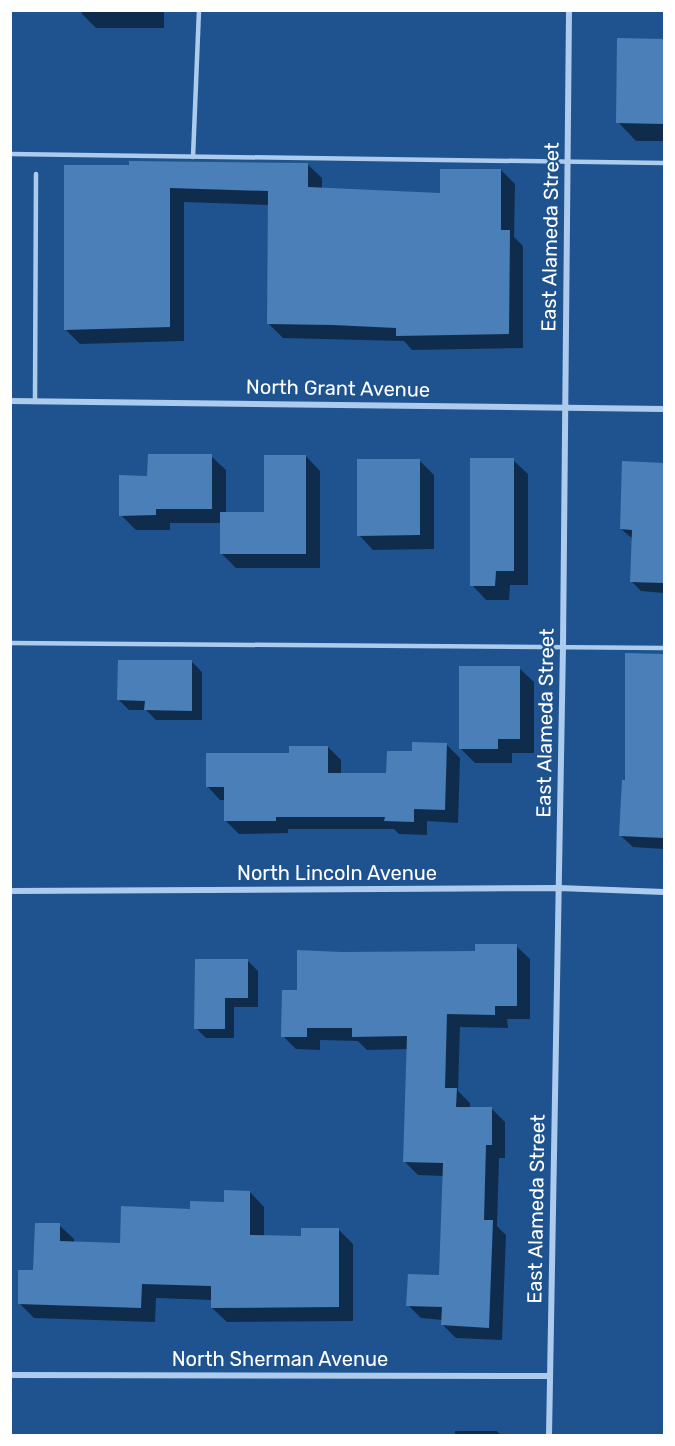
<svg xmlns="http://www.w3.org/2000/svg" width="675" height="1446" font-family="Rubik,sans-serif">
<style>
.shadow{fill:#0007}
.building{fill:#4b7fb8}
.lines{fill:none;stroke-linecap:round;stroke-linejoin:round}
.lane{stroke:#adcced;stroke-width:4.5}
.street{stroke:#adcced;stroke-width:6}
.labels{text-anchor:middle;stroke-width:4.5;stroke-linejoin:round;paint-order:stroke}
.street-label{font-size:20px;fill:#fff;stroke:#1e538f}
</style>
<rect width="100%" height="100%" fill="#1e538f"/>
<g class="shadow">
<path d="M 10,10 L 12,10 L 11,66 L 10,66 Z"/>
<path d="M 82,10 L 164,10 L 164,28 L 96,28 L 82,14 Z"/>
<path d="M 618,40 L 664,40 L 664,141 L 636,141 L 618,122 Z"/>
<path d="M 307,164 L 322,178 L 322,189 L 442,195 L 501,170 L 515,184 L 514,237 L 523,246 L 523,348 L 412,350 L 404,341 L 283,338 L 269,324 L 269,205 L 184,202 L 184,341 L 80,344 L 66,330 L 65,166 Z"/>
<path d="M 211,456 L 226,470 L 226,514 L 266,514 L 306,456 L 320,471 L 320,568 L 236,568 L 221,553 L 221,523 L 170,523 L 170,530 L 136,530 L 121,515 L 149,477 Z"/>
<path d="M 419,460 L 434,475 L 434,549 L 373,550 L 359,535 Z"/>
<path d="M 513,460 L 528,474 L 528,585 L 510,585 L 509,600 L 486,600 L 472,585 Z"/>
<path d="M 664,464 L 664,593 L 641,591 L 631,581 L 633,539 L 621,529 Z"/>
<path d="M 627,654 L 664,656 L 664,849 L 633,847 L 621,836 L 626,782 Z"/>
<path d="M 192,662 L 202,672 L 202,720 L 156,720 L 146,710 L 129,710 L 119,700 Z"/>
<path d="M 519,668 L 534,682 L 534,753 L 512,753 L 512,763 L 475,763 L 461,749 Z"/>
<path d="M 446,744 L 460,758 L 458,823 L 427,821 L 427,835 L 399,834 L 394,829 L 288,829 L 288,833 L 239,834 L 225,820 L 226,800 L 220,800 L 207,786 L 290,754 L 328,747 L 341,760 L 341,775 L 387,775 L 413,753 Z"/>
<path d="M 516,946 L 530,959 L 530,1019 L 507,1019 L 508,1028 L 460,1027 L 458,1091 L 470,1103 L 470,1108 L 492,1109 L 505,1122 L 505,1158 L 499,1158 L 497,1226 L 506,1235 L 502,1340 L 456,1338 L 443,1325 L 443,1320 L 421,1318 L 408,1305 L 440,1277 L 444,1176 L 418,1175 L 405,1162 L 408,1049 L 367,1050 L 358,1041 L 320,1040 L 320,1050 L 296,1049 L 283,1036 L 298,992 L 341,953 L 477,952 Z"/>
<path d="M 248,961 L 258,971 L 258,1007 L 234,1007 L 234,1038 L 206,1038 L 196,1028 Z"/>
<path d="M 250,1192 L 264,1207 L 264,1237 L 302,1238 L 338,1229 L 353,1244 L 353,1321 L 227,1322 L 212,1308 L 213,1300 L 156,1298 L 155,1322 L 34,1318 L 19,1303 L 59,1225 L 74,1239 L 74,1243 L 121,1245 L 191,1211 L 225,1203 Z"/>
<path d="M 455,1431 L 497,1431 L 502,1436 L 455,1436 Z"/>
</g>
<g class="building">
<path d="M 617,38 L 664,39 L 664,124 L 616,123 Z"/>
<path d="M 129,161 L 308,163 L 308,187 L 440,193 L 440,169 L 501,169 L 501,230 L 510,230 L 509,334 L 396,336 L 396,328 L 333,325 L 267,324 L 268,191 L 170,188 L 170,327 L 64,330 L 64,165 L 129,165 Z"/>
<path d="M 148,454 L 212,454 L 212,509 L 156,509 L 156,515 L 119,516 L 119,475 L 147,476 Z"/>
<path d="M 264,455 L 306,455 L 306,554 L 220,554 L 220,512 L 264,512 Z"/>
<path d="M 470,458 L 514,458 L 514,571 L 496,571 L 495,586 L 470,586 Z"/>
<path d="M 357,459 L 420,459 L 420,535 L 357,536 Z"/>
<path d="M 622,461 L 664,463 L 663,583 L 630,582 L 632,530 L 620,529 Z"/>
<path d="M 625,653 L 664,654 L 664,838 L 619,836 L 622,780 L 625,780 Z"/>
<path d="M 118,660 L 192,660 L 192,711 L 144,710 L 145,701 L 117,700 Z"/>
<path d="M 459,666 L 520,666 L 520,739 L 498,739 L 498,749 L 459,749 Z"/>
<path d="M 412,742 L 447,743 L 445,810 L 414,809 L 414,822 L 384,821 L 385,817 L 276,817 L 276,821 L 224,821 L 224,787 L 206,787 L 206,753 L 289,753 L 289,746 L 328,746 L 328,773 L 386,773 L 387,751 L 412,751 Z"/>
<path d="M 475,944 L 517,944 L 517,1006 L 495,1006 L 495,1015 L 447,1014 L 445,1088 L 457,1088 L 456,1107 L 492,1107 L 492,1145 L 486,1145 L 484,1220 L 493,1220 L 489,1328 L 441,1325 L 442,1307 L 406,1306 L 408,1274 L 439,1275 L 443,1163 L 403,1162 L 407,1036 L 352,1037 L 352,1028 L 307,1028 L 307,1037 L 281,1037 L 282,990 L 297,990 L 297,950 L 341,952 L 475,951 Z"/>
<path d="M 195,959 L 248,959 L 248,998 L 225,998 L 225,1029 L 194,1029 Z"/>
<path d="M 224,1190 L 250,1191 L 250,1235 L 301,1236 L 301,1228 L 339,1228 L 339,1307 L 211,1308 L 211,1286 L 142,1284 L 141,1308 L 18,1304 L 18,1270 L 33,1270 L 35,1223 L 60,1223 L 60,1241 L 120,1243 L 121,1206 L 190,1209 L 190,1201 L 224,1202 Z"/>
</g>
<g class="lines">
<g class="lane">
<path d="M 10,154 L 664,163"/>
<path d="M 193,157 L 199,10"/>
<path d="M 35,401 L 36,174"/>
<path d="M 10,643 L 664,648"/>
</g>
<g class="street">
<path d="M 10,401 L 664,409"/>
<path d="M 10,891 L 559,888 L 664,892"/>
<path d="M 10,1375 L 549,1376"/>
<path d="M 549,1436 L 563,646 L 569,10"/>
</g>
</g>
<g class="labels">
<g class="street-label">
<text transform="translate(550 237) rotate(-89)" y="7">East Alameda Street</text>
<text transform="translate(338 388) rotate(1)" y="7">North Grant Avenue</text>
<text transform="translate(545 723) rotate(-89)" y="7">East Alameda Street</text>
<text x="337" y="880">North Lincoln Avenue</text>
<text transform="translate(536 1209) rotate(-89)" y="7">East Alameda Street</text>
<text x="280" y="1366">North Sherman Avenue</text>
</g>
</g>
<rect width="675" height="1446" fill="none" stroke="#ffffff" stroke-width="24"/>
</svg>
